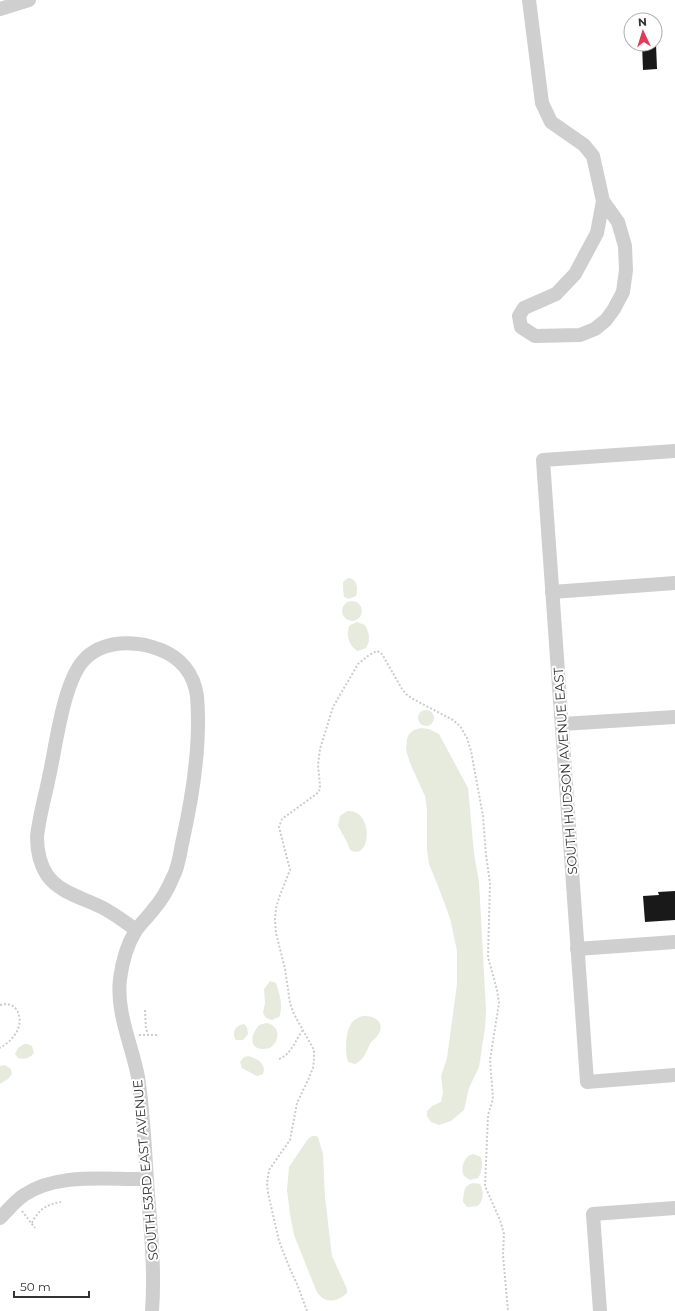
<svg xmlns="http://www.w3.org/2000/svg" width="675" height="1311" font-family="Montserrat,sans-serif">
<style>
.green{fill:#e6ebde}
.building{fill:#191919}
.lines{fill:none;stroke-linecap:round;stroke-linejoin:round}
.path{stroke:#ccc;stroke-width:2;stroke-dasharray:2 2;stroke-linecap:butt}
.minor{stroke:#cfcfcf;stroke-width:14}
.labels{text-anchor:middle;stroke-width:4;stroke-linejoin:round;paint-order:stroke}
.street-label{font-size:13px;fill:#323232;stroke:#fff}
</style>
<rect width="100%" height="100%" fill="#fff"/>
<g class="green">
<path d="M 348,578 C 358,579 358,589 356,596 L 349,599 L 344,597 L 343,589 L 343,582 Z"/>
<circle cx="352" cy="611" r="10"/>
<path d="M 357,622 L 365,625 C 369,632 371,640 366,648 L 358,651 C 349,647 345,633 350,625 Z"/>
<circle cx="426" cy="718" r="8"/>
<path d="M 421,728 L 429,729 L 439,734 L 468,788 L 474,853 L 479,882 L 486,1010 L 485,1028 L 479,1067 L 469,1088 L 464,1110 L 451,1121 L 439,1125 L 431,1122 L 427,1116 L 427,1111 L 432,1106 L 441,1102 L 443,1092 L 441,1076 L 447,1058 L 457,984 L 457,951 L 450,918 L 438,886 L 429,864 L 427,850 L 427,810 L 425,796 L 410,763 L 406,750 L 407,739 L 409,734 L 414,730 Z"/>
<path d="M 347,811 C 374,808 372,862 350,850 L 347,842 L 338,826 L 340,816 Z"/>
<path d="M 270,981 L 276,983 C 279,992 284,1007 279,1017 L 272,1020 L 266,1018 L 263,1013 L 265,1003 L 264,989 Z"/>
<path d="M 363,1016 C 375,1015 386,1023 378,1035 C 376,1039 372,1040 370,1044 C 366,1052 364,1060 355,1064 L 348,1062 C 345,1053 345,1033 351,1024 C 353,1020 359,1017 363,1016 Z"/>
<path d="M 266,1023 C 280,1025 281,1040 270,1048 C 250,1053 248,1038 259,1025 Z"/>
<path d="M 244,1024 L 247,1027 L 248,1034 L 243,1040 L 236,1040 C 231,1033 235,1025 244,1024 Z"/>
<path d="M 24,1044 L 27,1044 L 32,1046 L 34,1053 C 30,1058 24,1060 18,1058 L 15,1054 L 18,1048 Z"/>
<path d="M 248,1056 C 256,1058 267,1064 263,1074 L 257,1076 L 242,1068 L 240,1062 L 244,1057 Z"/>
<path d="M 5,1065 L 11,1069 L 12,1074 L 8,1079 L 0,1084 L 0,1066 Z"/>
<path d="M 312,1136 L 316,1136 L 318,1137 L 323,1154 L 325,1197 L 332,1256 L 347,1289 L 347,1293 C 336,1303 323,1304 316,1290 L 294,1235 L 290,1214 L 287,1190 L 289,1167 L 308,1139 Z"/>
<path d="M 473,1154 L 481,1157 C 483,1164 482,1172 478,1178 L 470,1180 L 464,1176 C 460,1168 464,1156 473,1154 Z"/>
<path d="M 473,1183 L 480,1184 C 484,1191 484,1200 478,1206 L 467,1207 L 463,1202 C 464,1193 463,1185 473,1183 Z"/>
</g>
<g class="building">
<path d="M 642,44 L 656,44 L 657,69 L 643,70 Z"/>
<path d="M 675,891 L 675,920 L 645,922 L 643,896 L 659,895 L 658,892 Z"/>
</g>
<g class="lines">
<g class="path">
<path d="M 0,1005 C 16,1000 23,1016 18,1029 C 15,1037 7,1044 0,1048"/>
<path d="M 145,1010 L 146,1029 L 148,1034"/>
<path d="M 139,1035 L 158,1035"/>
<path d="M 279,1059 C 292,1054 295,1040 303,1030"/>
<path d="M 22,1211 L 35,1228"/>
<path d="M 32,1223 C 38,1210 47,1204 61,1202"/>
<path d="M 307,1311 L 297,1284 L 290,1269 L 279,1241 L 268,1193 L 267,1183 L 269,1170 L 290,1140 L 297,1103 L 308,1080 L 313,1068 L 314,1060 L 314,1050 L 294,1014 L 290,1003 L 285,969 L 276,933 L 275,920 L 276,908 L 280,895 L 290,870 L 279,827 L 282,819 L 319,792 L 320,786 L 318,765 L 320,749 L 333,707 L 358,664 L 369,655 L 377,651 L 382,654 L 402,689 L 406,694 L 413,699 L 453,720 L 460,726 L 467,738 L 471,751 L 483,816 L 486,855 L 490,883 L 488,957 L 497,990 L 499,1003 L 490,1060 L 493,1099 L 488,1115 L 485,1186 L 500,1220 L 504,1234 L 503,1255 L 508,1311"/>
</g>
<g class="minor">
<path d="M 529,0 L 542,103 L 551,122 L 584,145 L 593,156 L 603,201 L 597,233 L 575,274 L 556,294 L 524,308 L 519,316 L 521,327 L 535,336 L 580,335 L 595,329 L 606,320 L 614,309 L 623,292 L 626,270 L 625,246 L 618,222 L 603,201"/>
<path d="M 0,9 L 29,0"/>
<path d="M 675,451 L 543,460 L 587,1082 L 675,1075"/>
<path d="M 552,592 L 675,583"/>
<path d="M 562,724 L 675,717"/>
<path d="M 136,930 C 124,921 112,912 99,906 C 80,897 59,892 47,875 C 40,864 37,850 37,837 C 39,817 45,797 49,777 C 56,746 63,684 83,661 C 102,639 137,640 161,650 C 181,658 194,674 197,696 C 201,742 193,794 183,839 C 180,852 179,866 173,877 C 168,889 161,901 153,910 C 147,918 140,924 135,932 C 127,945 122,964 120,979 C 116,1013 132,1045 138,1077 C 144,1116 145,1155 148,1194 C 151,1233 155,1272 152,1311"/>
<path d="M 577,949 L 675,942"/>
<path d="M 0,1218 C 8,1210 15,1201 24,1195 C 58,1172 108,1180 147,1179"/>
<path d="M 600,1311 L 593,1214 L 675,1208"/>
</g>
</g>
<g class="labels">
<g class="street-label">
<text transform="translate(565 771) rotate(-94)" y="5">SOUTH HUDSON AVENUE EAST</text>
<text transform="translate(145 1170) rotate(-95)" y="5">SOUTH 53RD EAST AVENUE</text>
</g>
</g>
<g transform="translate(643 32) rotate(356)"><circle r="19" fill="#ffffff" stroke="#adadad"/>
<path d="M0-3L7 15L0 10L-7 15Z" fill="#e33a58"/>
<text y="-6" font-size="11" font-weight="bold" text-anchor="middle" fill="#323232">N</text>
</g>
<path d="M14 1291v6h75v-6" fill="none" stroke="#323232" stroke-width="2"/>
<text x="20" y="1291" font-size="12" fill="#323232" stroke="#ffffff" stroke-width="3" paint-order="stroke">50 m</text>
</svg>
